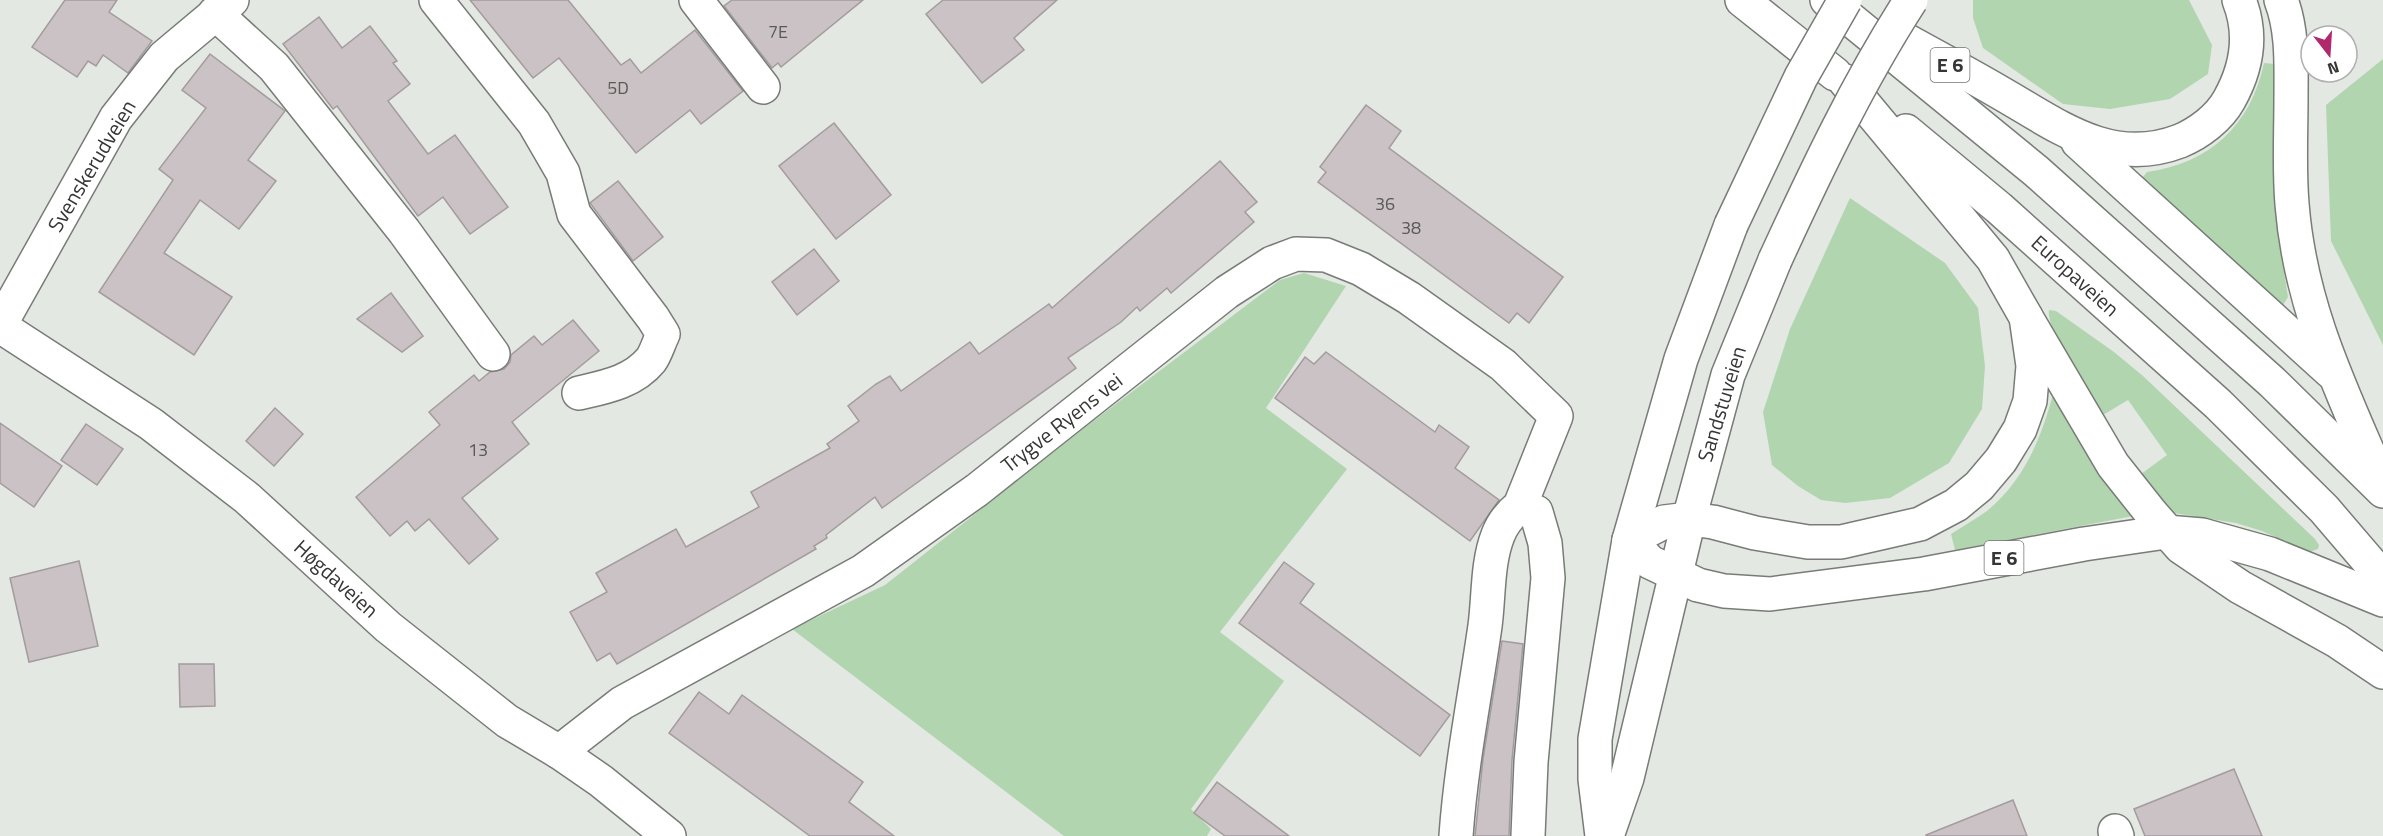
<svg xmlns="http://www.w3.org/2000/svg" width="2383" height="836" font-family="'Titillium Web',sans-serif">
<style>
.green{fill:#b1d5af}
.building{fill:#cac2c4;stroke:#a39b9e;stroke-width:1.5}
.lines{fill:none;stroke-linecap:round;stroke-linejoin:round}
.minor-casing{stroke:#777c77;stroke-width:36}
.major-casing{stroke:#777c77;stroke-width:36}
.highway-casing{stroke:#777c77;stroke-width:36}
.minor{stroke:#fff;stroke-width:33}
.major{stroke:#fff;stroke-width:33}
.highway{stroke:#fff;stroke-width:33}
.major-bridge-casing{stroke:#777c77;stroke-width:36;stroke-linecap:butt}
.major-bridge{stroke:#fff;stroke-width:33}
.labels{text-anchor:middle;stroke-width:6;stroke-linejoin:round;paint-order:stroke}
.number-label{font-size:18px;fill:#5a5a59}
.shield{fill:#fff;stroke:#727372;stroke-width:1.5}
.shield-label{font-size:20px;font-weight:bold;fill:#353735}
.street-label{font-size:21px;fill:#353735;stroke:#fff}
</style>
<rect width="100%" height="100%" fill="#e3e8e3"/>
<g class="green">
<path d="M 1973,0 L 2189,0 L 2212,45 L 2208,74 L 2170,99 L 2110,109 L 2063,104 L 1983,48 L 1973,18 Z"/>
<path d="M 2383,59 L 2383,345 L 2331,241 L 2326,105 Z"/>
<path d="M 2264,63 L 2275,64 L 2276,202 L 2280,246 L 2288,297 L 2283,305 L 2143,181 L 2143,177 L 2147,172 C 2210,163 2251,125 2264,63 Z"/>
<path d="M 1850,198 L 1945,263 L 1978,308 L 1985,366 L 1982,409 L 1949,463 L 1890,498 L 1845,503 L 1821,500 L 1798,486 L 1772,465 L 1763,412 L 1790,329 Z"/>
<path d="M 1304,273 L 1346,286 L 1266,408 L 1347,469 L 1220,632 L 1284,681 L 1191,809 L 1211,829 L 1207,836 L 1064,836 L 792,629 L 885,585 L 1088,425 L 1280,280 Z"/>
<path d="M 2049,310 L 2056,311 L 2114,352 L 2143,376 L 2315,539 L 2319,545 L 2318,549 L 2309,552 L 2262,531 L 2236,523 L 2174,513 L 2141,474 L 2167,455 L 2128,400 L 2103,415 C 2091,396 2045,329 2049,310 Z"/>
<path d="M 2053,394 L 2133,516 L 1955,550 L 1951,534 C 1963,526 1976,519 1987,511 C 2024,480 2041,439 2053,394 Z"/>
</g>
<g class="building">
<path d="M 65,0 L 117,0 L 109,12 L 152,41 L 128,73 L 103,55 L 96,66 L 88,61 L 77,77 L 32,47 Z"/>
<path d="M 470,0 L 568,0 L 621,65 L 630,59 L 641,73 L 695,30 L 743,91 L 701,124 L 690,110 L 636,153 L 559,58 L 533,78 Z"/>
<path d="M 732,0 L 863,0 L 781,67 L 778,63 L 772,68 L 724,6 Z"/>
<path d="M 943,0 L 1057,0 L 1014,38 L 1024,50 L 982,83 L 926,14 Z"/>
<path d="M 319,17 L 342,48 L 370,26 L 397,61 L 393,63 L 410,84 L 388,101 L 428,154 L 455,135 L 508,207 L 470,234 L 443,197 L 418,216 L 337,106 L 333,109 L 283,44 Z"/>
<path d="M 210,54 L 285,111 L 248,160 L 276,181 L 239,229 L 200,200 L 164,253 L 232,297 L 194,355 L 99,292 L 173,180 L 159,169 L 206,108 L 182,90 Z"/>
<path d="M 1366,105 L 1401,131 L 1389,148 L 1563,277 L 1529,323 L 1517,313 L 1509,323 L 1318,182 L 1326,172 L 1320,167 Z"/>
<path d="M 834,123 L 891,195 L 836,239 L 779,166 Z"/>
<path d="M 1220,161 L 1257,202 L 1245,212 L 1254,222 L 1171,293 L 1167,288 L 1140,311 L 1137,307 L 1121,322 L 1068,358 L 1076,368 L 882,508 L 875,497 L 826,535 L 827,538 L 814,546 L 816,549 L 617,664 L 610,653 L 597,661 L 570,612 L 607,592 L 596,573 L 676,529 L 686,547 L 759,507 L 751,492 L 830,448 L 827,444 L 859,421 L 848,406 L 876,384 L 890,376 L 901,391 L 970,342 L 979,354 L 1049,304 L 1052,308 Z"/>
<path d="M 618,181 L 663,237 L 633,261 L 590,203 Z"/>
<path d="M 814,249 L 839,281 L 797,315 L 772,282 Z"/>
<path d="M 391,293 L 423,336 L 402,352 L 357,319 Z"/>
<path d="M 573,320 L 599,351 L 512,422 L 529,444 L 462,498 L 498,539 L 469,564 L 429,519 L 415,531 L 407,521 L 390,536 L 356,497 L 440,425 L 429,412 L 474,375 L 479,381 L 490,372 L 504,369 L 510,362 L 511,355 L 534,336 L 542,345 Z"/>
<path d="M 1326,352 L 1435,432 L 1439,425 L 1469,447 L 1455,468 L 1499,500 L 1470,541 L 1275,398 L 1305,357 L 1314,364 Z"/>
<path d="M 275,408 L 303,434 L 274,466 L 246,441 Z"/>
<path d="M 0,423 L 62,466 L 34,507 L 0,483 Z"/>
<path d="M 86,424 L 123,449 L 97,485 L 61,460 Z"/>
<path d="M 79,561 L 98,646 L 29,662 L 10,578 Z"/>
<path d="M 1284,562 L 1314,584 L 1300,603 L 1450,715 L 1420,756 L 1239,623 Z"/>
<path d="M 1502,641 L 1523,644 L 1512,760 L 1509,836 L 1475,836 L 1483,759 Z"/>
<path d="M 179,664 L 214,664 L 215,706 L 180,707 Z"/>
<path d="M 699,692 L 729,714 L 742,695 L 863,782 L 849,802 L 894,836 L 810,836 L 669,733 Z"/>
<path d="M 2234,769 L 2262,836 L 2145,836 L 2134,809 Z"/>
<path d="M 1217,782 L 1289,836 L 1225,836 L 1194,813 Z"/>
<path d="M 2013,800 L 2027,836 L 1926,836 L 1926,835 Z"/>
</g>
<g class="lines">
<defs>
<g id="minor">
<path d="M 436,0 L 534,123 L 563,173 L 574,214 L 653,318 L 663,334 C 659,342 656,353 651,360 C 633,382 605,387 579,393"/>
<path d="M 696,0 L 763,87"/>
<path d="M 215,13 L 274,67 L 404,231 L 493,354"/>
<path d="M 2026,317 L 2113,465 L 2151,513 L 2181,547 L 2240,587 L 2337,641 L 2383,672"/>
<path d="M 0,325 L 116,118 L 164,57 L 232,0"/>
<path d="M 0,326 L 151,424 L 247,498 L 388,627 L 507,721 L 559,752 L 601,781 L 669,836"/>
<path d="M 1520,506 L 1536,512 L 1545,543 L 1548,578 L 1531,762 L 1528,836"/>
<path d="M 559,752 L 622,703 L 863,571 L 977,490 L 1227,292 L 1272,263 L 1296,254 L 1326,255 L 1361,269 L 1409,298 L 1503,365 L 1556,416 L 1520,506 C 1510,514 1503,522 1498,535 C 1487,563 1489,596 1485,626 C 1475,696 1461,765 1456,836"/>
<path d="M 2115,831 L 2117,836"/>
</g>
<g id="major">
<path d="M 1602,836 L 1595,779 L 1595,739 L 1629,540 L 1681,359 L 1731,225"/>
<path d="M 1607,836 L 1627,778 L 1689,519 L 1728,375 L 1775,260"/>
</g>
<g id="highway">
<path d="M 1742,0 L 1835,74"/>
<path d="M 1827,0 L 2036,171 L 2272,382 L 2383,491"/>
<path d="M 2281,0 C 2293,31 2291,66 2291,99 C 2291,134 2289,169 2292,204 C 2300,306 2340,387 2380,480"/>
<path d="M 1891,32 C 1927,52 1963,71 1999,92 C 2057,125 2110,168 2180,141 C 2199,133 2219,118 2229,100 C 2247,68 2253,35 2239,0"/>
<path d="M 1845,81 L 1993,259 L 2026,317 L 2033,366 L 2030,401 L 2020,429 L 2001,460 L 1979,486 L 1956,505 L 1920,524 L 1841,542 L 1808,542 L 1755,533 L 1713,522 L 1689,519 L 1664,522 L 1629,540 L 1650,562 L 1698,585 L 1724,591 L 1770,594 L 1924,574 L 2084,544 L 2166,532 L 2202,535 L 2270,554 L 2383,600"/>
<path d="M 1906,131 L 1999,208 L 2218,404 L 2324,509 L 2383,578"/>
<path d="M 2078,142 L 2331,372"/>
</g>
</defs>
<use href="#minor" class="minor-casing"/>
<use href="#major" class="major-casing"/>
<use href="#highway" class="highway-casing"/>
<use href="#minor" class="minor"/>
<use href="#major" class="major"/>
<use href="#highway" class="highway"/>
<defs>
<g id="major-bridge">
<path d="M 1731,225 L 1801,77 L 1845,0"/>
<path d="M 1775,260 C 1816,171 1858,82 1911,0"/>
</g>
</defs>
<use href="#major-bridge" class="major-bridge-casing"/>
<use href="#major-bridge" class="major-bridge"/>
</g>
<g class="labels">
<g class="number-label">
<text x="778" y="38">7E</text>
<text x="618" y="94">5D</text>
<text x="1385" y="210">36</text>
<text x="1411" y="234">38</text>
<text x="478" y="456">13</text>
</g>
<g class="shield">
<rect x="1930.5" y="48" width="39" height="34" rx="4.5"/>
<rect x="1984.5" y="541" width="39" height="34" rx="4.5"/>
</g>
<g class="shield-label">
<text x="1950" y="72">E 6</text>
<text x="2004" y="565">E 6</text>
</g>
<g class="street-label">
<text transform="translate(92 166) rotate(-59)" y="7">Svenskerudveien</text>
<text transform="translate(2075 276) rotate(42)" y="7">Europaveien</text>
<text transform="translate(1722 404) rotate(-73)" y="7">Sandstuveien</text>
<text transform="translate(1062 423) rotate(-38)" y="7">Trygve Ryens vei</text>
<text transform="translate(336 579) rotate(42)" y="7">Høgdaveien</text>
</g>
</g>
<g transform="translate(2329 54) rotate(163)"><circle r="28" fill="#ffffff" stroke="#aeafae" stroke-width="1.5"/>
<path d="M0-4.5L10 22L0 15L-10 22Z" fill="#b1296c"/>
<text y="-9" font-size="16" font-weight="bold" text-anchor="middle" fill="#353735">N</text>
</g>
</svg>
